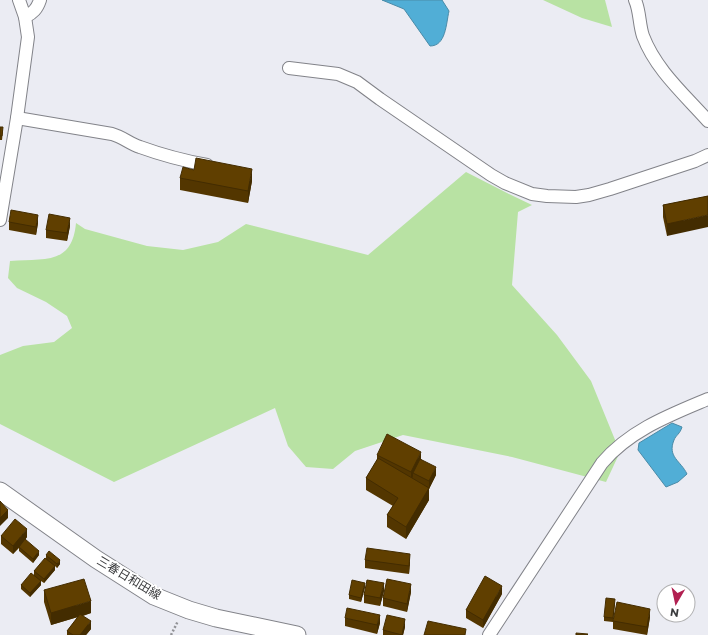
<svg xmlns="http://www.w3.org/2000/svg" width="708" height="635" font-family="Montserrat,'Noto Sans JP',sans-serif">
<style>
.green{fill:#b8e2a3}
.water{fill:#51aed6;stroke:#4a8ba8}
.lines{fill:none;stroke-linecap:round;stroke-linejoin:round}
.street-casing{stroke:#828389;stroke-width:14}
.secondary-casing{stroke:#828389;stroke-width:19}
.path{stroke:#919296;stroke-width:2.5;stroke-dasharray:2 2;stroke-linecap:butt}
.street{stroke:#fff;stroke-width:12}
.secondary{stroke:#fff;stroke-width:17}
.wall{fill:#533600}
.shaded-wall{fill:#432c00}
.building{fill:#603f00;stroke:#432c00}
.labels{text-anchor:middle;stroke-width:4;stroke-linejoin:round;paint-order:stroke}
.street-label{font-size:12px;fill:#393a3c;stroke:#fff}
</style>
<rect width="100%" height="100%" fill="#ebecf3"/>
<g class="green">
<path d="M 543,0 L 605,0 L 612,27 L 582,18 Z"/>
<path d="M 466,172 L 507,193 L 532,205 L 518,212 L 512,285 L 557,335 L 591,381 L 620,452 L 606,482 L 512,457 L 403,435 L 355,451 L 333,469 L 306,467 L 288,446 L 275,408 L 114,482 L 0,424 L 0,355 L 23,346 L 54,342 L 72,328 L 67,316 L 46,302 L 17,288 L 8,278 L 10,261 C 44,258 72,266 76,223 L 85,229 L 147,246 L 183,250 L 218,242 L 246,224 L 368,255 Z"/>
</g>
<g class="water">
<path d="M 382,0 L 442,0 L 449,11 C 446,24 446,46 430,46 L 404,9 Z"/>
<path d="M 672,423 L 682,427 C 680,434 676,435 674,440 C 667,457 681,461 687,474 L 678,482 L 666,487 L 638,450 L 639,443 Z"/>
</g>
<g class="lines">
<defs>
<g id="street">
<path d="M 635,0 C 640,11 639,24 643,36 C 656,70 684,94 708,121"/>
<path d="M 25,17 C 33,13 37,9 40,0"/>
<path d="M 289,68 L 338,74 L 357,82 L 380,99 L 491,175 L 505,183 L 532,194 L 547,196 L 576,197 L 589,195 L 610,189 L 695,161 L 708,155"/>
<path d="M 17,118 L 112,134 C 123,137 130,144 140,147 C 162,155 185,161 207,165"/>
<path d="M 0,220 L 17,118 L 28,37 L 25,17 L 19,0"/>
<path d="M 489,635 L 602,463 C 630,430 670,415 708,399"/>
</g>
<path id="secondary" d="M 0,491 L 96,559 L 154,596 L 189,610 L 216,618 L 297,635"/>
</defs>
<use href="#street" class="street-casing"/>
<use href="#secondary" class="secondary-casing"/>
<path class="path" d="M 171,635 L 178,621"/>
<use href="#street" class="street"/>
<use href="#secondary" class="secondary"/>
</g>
<g class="wall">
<path d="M 0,127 L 3,131 L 2,140 L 0,140 Z"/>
<path d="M 180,178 L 252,181 L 248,203 L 180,190 Z"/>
<path d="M 708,196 L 667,236 L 663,217 L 663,205 Z"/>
<path d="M 9,222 L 38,223 L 36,235 L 9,230 Z"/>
<path d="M 70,226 L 67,241 L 46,238 L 46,230 Z"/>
<path d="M 377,455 L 421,459 L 436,475 L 429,489 L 429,500 L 406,539 L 387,527 L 387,515 L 393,506 L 366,490 L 366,478 L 377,460 Z"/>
<path d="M 1,536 L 27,537 L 25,540 L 39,555 L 33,563 L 19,551 L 19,548 L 13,554 L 1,544 Z"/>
<path d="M 46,555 L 60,564 L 57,568 L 55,566 L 55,570 L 44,583 L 41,581 L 41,585 L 30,597 L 21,589 L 21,585 L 34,575 L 34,571 L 46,559 Z"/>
<path d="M 365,560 L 410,562 L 409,574 L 365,568 Z"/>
<path d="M 365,587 L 361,602 L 349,599 L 349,595 Z"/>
<path d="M 44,590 L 91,613 L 83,616 L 91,629 L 86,635 L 67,635 L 67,631 L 78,617 L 51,625 L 44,602 Z"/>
<path d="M 384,591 L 380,606 L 364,603 L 364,595 Z"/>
<path d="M 411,592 L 407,612 L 383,606 L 383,598 Z"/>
<path d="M 502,594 L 483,628 L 466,618 L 466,610 Z"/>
<path d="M 615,603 L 613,622 L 604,621 L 604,617 Z"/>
<path d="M 650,617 L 647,635 L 613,629 L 613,621 Z"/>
<path d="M 345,618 L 380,623 L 377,634 L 345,626 Z"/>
<path d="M 405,627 L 403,635 L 383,635 L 383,630 Z"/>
</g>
<g class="shaded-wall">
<path d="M 252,169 L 252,181 L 248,203 L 248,191 Z"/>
<path d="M 38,215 L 38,223 L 36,235 L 36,227 Z"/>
<path d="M 708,215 L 708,227 L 667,236 L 667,224 Z"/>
<path d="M 70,218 L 70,226 L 67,241 L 67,233 Z"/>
<path d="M 421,452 L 421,460 L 413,473 L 413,476 L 411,481 L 411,472 Z"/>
<path d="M 436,467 L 436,475 L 429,489 L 429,481 Z"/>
<path d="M 429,488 L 429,500 L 406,539 L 406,527 Z"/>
<path d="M 8,510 L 8,518 L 0,526 L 0,518 Z"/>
<path d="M 27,529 L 27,537 L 13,554 L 13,546 Z"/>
<path d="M 39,551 L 39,555 L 33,563 L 33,559 Z"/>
<path d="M 410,554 L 410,562 L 409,574 L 409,566 Z"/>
<path d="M 60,560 L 60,564 L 57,568 L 57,564 Z"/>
<path d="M 55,566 L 55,570 L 44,583 L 44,579 Z"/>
<path d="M 41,581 L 41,585 L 30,597 L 30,593 Z"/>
<path d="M 365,583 L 365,587 L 361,602 L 361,598 Z"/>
<path d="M 384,583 L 384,591 L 380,606 L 380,598 Z"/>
<path d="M 411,584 L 411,592 L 407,612 L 407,604 Z"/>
<path d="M 502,586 L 502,594 L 483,628 L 483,620 Z"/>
<path d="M 91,601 L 91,613 L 51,625 L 51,613 Z"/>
<path d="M 650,609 L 650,617 L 647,635 L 647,627 Z"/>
<path d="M 380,615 L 380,623 L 377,634 L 377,625 Z"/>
<path d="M 405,619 L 405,627 L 403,635 L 402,635 Z"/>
<path d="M 91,621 L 91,629 L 86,635 L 80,635 Z"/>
</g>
<g class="building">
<path d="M 0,127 L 3,127 L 2,136 L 0,136 Z"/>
<path d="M 196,158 L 252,169 L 248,191 L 180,178 L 183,167 L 194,170 Z"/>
<path d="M 708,196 L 708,215 L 667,224 L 663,205 Z"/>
<path d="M 11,210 L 38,215 L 36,227 L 9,222 Z"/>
<path d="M 49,214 L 70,218 L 67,233 L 46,230 Z"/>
<path d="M 387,434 L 421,452 L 411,472 L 377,455 Z"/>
<path d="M 378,458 L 429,488 L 406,527 L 387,515 L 398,498 L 366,478 Z"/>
<path d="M 420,459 L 436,467 L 429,481 L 413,473 Z"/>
<path d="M 0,501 L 8,510 L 0,518 Z"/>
<path d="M 15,519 L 27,529 L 13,546 L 1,536 Z"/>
<path d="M 25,539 L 39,551 L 33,559 L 19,547 Z"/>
<path d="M 367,548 L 410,554 L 409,566 L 365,560 Z"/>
<path d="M 49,551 L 60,560 L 57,564 L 46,555 Z"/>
<path d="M 45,558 L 55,566 L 44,579 L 34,571 Z"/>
<path d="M 31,573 L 41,581 L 30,593 L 21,585 Z"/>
<path d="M 485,576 L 502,586 L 483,620 L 466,610 Z"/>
<path d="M 84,579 L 91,601 L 51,613 L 44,590 Z"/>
<path d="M 387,579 L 411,584 L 407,604 L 383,598 Z"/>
<path d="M 352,580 L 365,583 L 361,598 L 349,595 Z"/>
<path d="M 367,580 L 384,583 L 380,598 L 364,595 Z"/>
<path d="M 606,598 L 615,599 L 613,618 L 604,617 Z"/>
<path d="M 617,602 L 650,609 L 647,627 L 613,621 Z"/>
<path d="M 347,608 L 380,615 L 377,625 L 345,618 Z"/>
<path d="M 80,614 L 91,621 L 80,635 L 73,635 L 67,631 Z"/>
<path d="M 387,615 L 405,619 L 402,635 L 383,630 Z"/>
<path d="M 428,621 L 466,629 L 465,635 L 424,635 Z"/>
<path d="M 576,633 L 588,634 L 587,635 L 576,635 Z"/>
</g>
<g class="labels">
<g class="street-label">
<text transform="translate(129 578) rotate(31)" y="4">三春日和田線</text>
</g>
</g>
<g transform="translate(676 603) rotate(189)"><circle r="19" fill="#ffffff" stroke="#b0b0b1"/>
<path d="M0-3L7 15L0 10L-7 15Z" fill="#b12051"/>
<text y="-6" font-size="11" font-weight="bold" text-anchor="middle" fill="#393a3c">N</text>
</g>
</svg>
